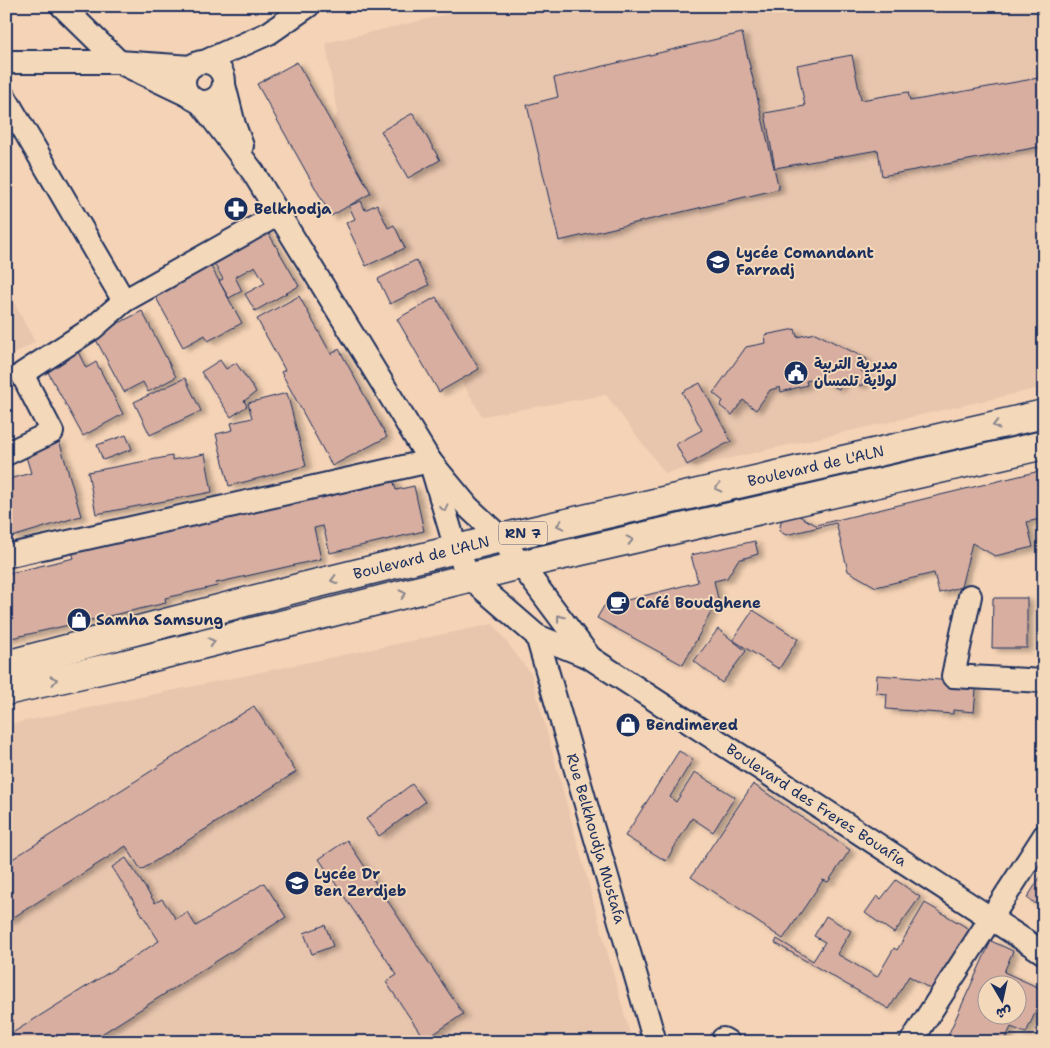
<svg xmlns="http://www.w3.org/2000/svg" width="1050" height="1048" font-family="'Shantell Sans','Playpen Sans Arabic',sans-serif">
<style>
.built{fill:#e8c5ad}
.building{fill:#d7aea0;stroke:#1b2f5e;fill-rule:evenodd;filter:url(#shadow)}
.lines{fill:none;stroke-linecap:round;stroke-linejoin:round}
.minor-casing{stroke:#1b2f5e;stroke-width:26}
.major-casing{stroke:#1b2f5e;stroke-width:31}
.minor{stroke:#f3d8ba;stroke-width:22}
.major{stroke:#f3d8ba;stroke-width:28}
.oneway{stroke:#87848c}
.labels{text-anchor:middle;stroke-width:4;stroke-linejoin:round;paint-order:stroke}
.shield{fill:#f3d8ba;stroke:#5c627a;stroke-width:1}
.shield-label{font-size:14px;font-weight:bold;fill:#1b2f5e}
.poi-label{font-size:15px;font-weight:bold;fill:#1b2f5e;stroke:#f3d8ba;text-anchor:start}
.street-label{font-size:15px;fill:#1b2f5e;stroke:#f3d8ba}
</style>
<defs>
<filter id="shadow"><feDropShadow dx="5.5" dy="3" stdDeviation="2.5" flood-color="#0004"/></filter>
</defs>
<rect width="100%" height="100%" fill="#f5d3b6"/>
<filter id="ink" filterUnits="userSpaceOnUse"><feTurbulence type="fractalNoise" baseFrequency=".02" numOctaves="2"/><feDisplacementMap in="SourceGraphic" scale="10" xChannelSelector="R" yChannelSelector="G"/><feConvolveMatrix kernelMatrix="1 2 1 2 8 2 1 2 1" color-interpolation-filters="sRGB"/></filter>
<g filter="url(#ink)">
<g class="built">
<path d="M 481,6 L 1044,6 L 1044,387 L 665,473 L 606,395 L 482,416 L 321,137 L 337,114 L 326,43 Z"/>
<path d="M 6,288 L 35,342 L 6,358 Z"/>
<path d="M 493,624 L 531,674 L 632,1042 L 6,1042 L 6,725 Z"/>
</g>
<g class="building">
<path d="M 742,33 L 779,189 L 559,241 L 527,105 L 558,97 L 554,78 Z"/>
<path d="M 852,55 L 861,100 L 908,92 L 910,101 L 1044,77 L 1044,146 L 882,176 L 878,150 L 775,168 L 765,113 L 805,106 L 797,65 Z"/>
<path d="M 297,62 L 371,193 L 331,216 L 257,84 Z"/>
<path d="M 413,113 L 440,160 L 408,178 L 381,131 Z"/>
<path d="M 361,201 L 365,210 L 377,204 L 388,228 L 394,225 L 405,248 L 366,266 L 346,223 L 355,219 L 349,206 Z"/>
<path d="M 266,229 L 299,286 L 255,311 L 245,294 L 265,283 L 255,266 L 235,277 L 242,291 L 229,298 L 219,281 L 223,279 L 212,260 Z"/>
<path d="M 416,260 L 429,285 L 390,304 L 378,279 Z"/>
<path d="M 209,263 L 242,323 L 208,341 L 205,335 L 183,347 L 154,294 Z"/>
<path d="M 299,296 L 331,354 L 339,349 L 387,437 L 332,466 L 281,372 L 285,370 L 257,319 Z"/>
<path d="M 436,297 L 479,369 L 439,392 L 397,319 Z"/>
<path d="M 142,311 L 176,377 L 148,392 L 143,382 L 124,392 L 94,336 Z"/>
<path d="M 795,329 L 797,337 L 815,333 L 867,359 L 861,371 L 868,374 L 861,386 L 845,378 L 839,389 L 817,378 L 806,381 L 807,385 L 781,392 L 780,387 L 770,390 L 756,410 L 743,400 L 732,415 L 720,406 L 723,401 L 713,393 L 746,347 L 766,343 L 765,335 Z"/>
<path d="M 75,346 L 86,368 L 96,362 L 123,414 L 83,436 L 43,363 Z"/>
<path d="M 220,360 L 226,369 L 236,363 L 256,392 L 244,401 L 247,406 L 231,417 L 201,372 Z"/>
<path d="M 185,378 L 201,411 L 150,435 L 134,402 Z"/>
<path d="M 700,383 L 731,441 L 687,465 L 676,444 L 702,430 L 682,392 Z"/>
<path d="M 287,393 L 306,466 L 229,486 L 216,434 L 233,430 L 231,423 L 252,418 L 248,403 Z"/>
<path d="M 126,435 L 132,449 L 103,460 L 97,445 Z"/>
<path d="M 59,440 L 81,516 L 12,537 L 9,528 L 6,529 L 6,469 L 9,479 L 31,473 L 24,450 Z"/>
<path d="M 205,454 L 212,492 L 96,514 L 88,472 L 172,456 L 172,460 Z"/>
<path d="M 1044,470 L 1044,490 L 1041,489 L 1044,502 L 1044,518 L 1027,522 L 1033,547 L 995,556 L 972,543 L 961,587 L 939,593 L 934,573 L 876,587 L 848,571 L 836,523 L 786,535 L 779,531 L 782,518 L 797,515 L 816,525 Z"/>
<path d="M 393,479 L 396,490 L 414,486 L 424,531 L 330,553 L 323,526 L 314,528 L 321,559 L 216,583 L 217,586 L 165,598 L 166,603 L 7,639 L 6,567 L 8,566 L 10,573 L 74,558 L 72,552 Z"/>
<path d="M 755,541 L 758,554 L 738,560 L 727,578 L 714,581 L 718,599 L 683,665 L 597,618 L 604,606 L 698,582 L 691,555 Z"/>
<path d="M 993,598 L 1027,598 L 1027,648 L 992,648 Z"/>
<path d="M 753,610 L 798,639 L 779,669 L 733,640 Z"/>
<path d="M 1039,617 L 1044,617 L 1044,649 L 1038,649 Z"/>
<path d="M 718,629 L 746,651 L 722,683 L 694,661 Z"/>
<path d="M 877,675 L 953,681 L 977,679 L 974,712 L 953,710 L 953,714 L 886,709 L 887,694 L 876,693 Z"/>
<path d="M 254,706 L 296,772 L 141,870 L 126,846 L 6,922 L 6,863 Z"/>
<path d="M 679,751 L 693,759 L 670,797 L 676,802 L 695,772 L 735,797 L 713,832 L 692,818 L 666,861 L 625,836 Z"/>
<path d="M 412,784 L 425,802 L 379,836 L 366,819 Z"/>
<path d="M 753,784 L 850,850 L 828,882 L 823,880 L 783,939 L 691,877 Z"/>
<path d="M 347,840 L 463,1014 L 425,1040 L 386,982 L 397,975 L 319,859 Z"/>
<path d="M 126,858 L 155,903 L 162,899 L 176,919 L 187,912 L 196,926 L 264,883 L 286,917 L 89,1042 L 6,1042 L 6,1037 L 159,941 L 112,867 Z"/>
<path d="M 1044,871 L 1044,909 L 1027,898 Z"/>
<path d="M 896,880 L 920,897 L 894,933 L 865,913 L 877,896 L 881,899 Z"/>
<path d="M 925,903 L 976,933 L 940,995 L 909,976 L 889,1009 L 775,943 L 777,939 L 813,961 L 825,942 L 814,936 L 826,916 L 851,931 L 837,954 L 877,977 L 894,948 L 897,950 Z"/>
<path d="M 325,925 L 333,946 L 312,954 L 304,933 Z"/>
<path d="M 991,941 L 1013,951 L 1004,972 L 1044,990 L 1044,993 L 1026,1033 L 1011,1027 L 1004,1042 L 945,1042 ZM 988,986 L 1018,986 L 1018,1016 L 988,1016 Z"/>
<path d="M 546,1036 L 549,1042 L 537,1042 Z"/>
</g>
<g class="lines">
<defs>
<g id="minor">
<path d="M 62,6 L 119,62 L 188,95"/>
<path d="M 6,62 L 119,62 L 191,67"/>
<path d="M 204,62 L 269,33 L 308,6"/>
<circle cx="204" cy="82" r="20"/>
<path d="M 224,85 L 234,125 L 242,146"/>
<path d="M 6,99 L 124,301 L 279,214"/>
<path d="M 200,102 L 253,172 L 430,461 L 468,507 L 501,538 L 589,656"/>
<path d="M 6,454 L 52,432 L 22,374 L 93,328 L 124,301"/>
<path id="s1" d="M 430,461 L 456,549 L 470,578 L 537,636 L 589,657 L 1044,953"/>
<path d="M 6,556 L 430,461"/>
<path d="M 970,596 L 953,676 L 1044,681"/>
<path id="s2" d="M 537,636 L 655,1042"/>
<path d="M 723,1039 L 728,1042"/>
<path d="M 911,1042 L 1044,836"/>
</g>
<g id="major">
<path id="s3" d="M 6,665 L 302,587 L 501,538 L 1044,414"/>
<path d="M 6,691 L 117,666 L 520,565 L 1044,445"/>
</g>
</defs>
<use href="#minor" class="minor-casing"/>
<use href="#major" class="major-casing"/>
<use href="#minor" class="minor"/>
<use href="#major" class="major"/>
</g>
<defs><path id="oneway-chevron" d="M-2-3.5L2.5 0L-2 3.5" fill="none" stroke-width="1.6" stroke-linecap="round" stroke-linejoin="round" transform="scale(1.25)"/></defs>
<g class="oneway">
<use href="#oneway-chevron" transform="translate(996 425) rotate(167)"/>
<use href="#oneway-chevron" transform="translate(718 488) rotate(167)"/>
<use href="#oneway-chevron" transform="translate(444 508) rotate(74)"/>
<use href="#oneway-chevron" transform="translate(560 525) rotate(167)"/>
<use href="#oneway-chevron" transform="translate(630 540) rotate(-13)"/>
<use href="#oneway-chevron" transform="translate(334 580) rotate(166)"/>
<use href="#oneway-chevron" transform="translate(403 594) rotate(-14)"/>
<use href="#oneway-chevron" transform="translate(560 618) rotate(-127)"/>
<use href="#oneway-chevron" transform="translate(212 642) rotate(-14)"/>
<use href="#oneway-chevron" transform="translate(54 680) rotate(-13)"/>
</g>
</g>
<defs>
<symbol id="pharmacy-disc" viewBox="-11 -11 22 22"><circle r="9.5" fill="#1b2f5e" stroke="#f3d8ba"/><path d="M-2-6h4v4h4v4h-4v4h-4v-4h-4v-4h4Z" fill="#fff"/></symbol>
<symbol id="school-disc" viewBox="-11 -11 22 22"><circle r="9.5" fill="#1b2f5e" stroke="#f3d8ba"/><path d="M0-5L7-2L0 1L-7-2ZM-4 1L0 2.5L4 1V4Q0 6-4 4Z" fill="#fff"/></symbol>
<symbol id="civic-disc" viewBox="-11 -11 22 22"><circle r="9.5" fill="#1b2f5e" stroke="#f3d8ba"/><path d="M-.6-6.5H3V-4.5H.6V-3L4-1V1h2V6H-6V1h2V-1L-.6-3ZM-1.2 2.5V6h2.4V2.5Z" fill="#fff"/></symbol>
<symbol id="cafe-disc" viewBox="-11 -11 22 22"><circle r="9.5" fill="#1b2f5e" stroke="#f3d8ba"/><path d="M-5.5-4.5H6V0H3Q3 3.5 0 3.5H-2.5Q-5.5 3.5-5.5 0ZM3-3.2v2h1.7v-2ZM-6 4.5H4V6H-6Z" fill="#fff"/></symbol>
<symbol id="shop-disc" viewBox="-11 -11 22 22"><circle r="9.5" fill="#1b2f5e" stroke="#f3d8ba"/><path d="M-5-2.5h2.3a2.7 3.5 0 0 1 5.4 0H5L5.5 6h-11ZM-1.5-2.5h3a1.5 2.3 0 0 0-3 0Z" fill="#fff"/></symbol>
</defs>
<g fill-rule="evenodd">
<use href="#pharmacy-disc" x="222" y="195" width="28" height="28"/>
<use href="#school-disc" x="704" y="248" width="28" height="28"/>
<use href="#civic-disc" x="782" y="359" width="28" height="28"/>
<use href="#cafe-disc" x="604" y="589" width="28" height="28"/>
<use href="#shop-disc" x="65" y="606" width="28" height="28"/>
<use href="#shop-disc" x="614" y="711" width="28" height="28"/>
<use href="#school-disc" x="283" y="869" width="28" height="28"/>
</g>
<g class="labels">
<rect class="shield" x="499" y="521.5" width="48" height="23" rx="4"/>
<g class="shield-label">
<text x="523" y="538">RN 7</text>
</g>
<g class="poi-label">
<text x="254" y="214">Belkhodja</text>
<text x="736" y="258">Lycée Comandant<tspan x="736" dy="17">Farradj</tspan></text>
<text x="814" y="369">مديرية التربية<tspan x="814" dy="17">لولاية تلمسان</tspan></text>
<text x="636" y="608">Café Boudghene</text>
<text x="96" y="625">Samha Samsung</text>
<text x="646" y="730">Bendimered</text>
<text x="314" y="879">Lycée Dr<tspan x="314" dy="17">Ben Zerdjeb</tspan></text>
</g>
<g class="street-label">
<text dy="5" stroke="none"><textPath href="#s3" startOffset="834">Boulevard de L'ALN</textPath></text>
<text dy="5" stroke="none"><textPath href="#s3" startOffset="429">Boulevard de L'ALN</textPath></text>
<text dy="5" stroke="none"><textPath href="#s1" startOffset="540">Boulevard des Freres Bouafia</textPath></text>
<text dy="5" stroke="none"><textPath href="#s2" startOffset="211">Rue Belkhoudja Mustafa</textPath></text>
</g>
</g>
<rect width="1050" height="1048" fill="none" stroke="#f3d8ba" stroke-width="25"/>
<rect x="12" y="12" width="1025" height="1023" fill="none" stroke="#1b2f5e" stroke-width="2" filter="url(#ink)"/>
<g transform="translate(1002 1000) rotate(171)"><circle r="24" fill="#f3d8ba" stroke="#9d9495"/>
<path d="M0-4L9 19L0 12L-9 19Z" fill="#1b2f5e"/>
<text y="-8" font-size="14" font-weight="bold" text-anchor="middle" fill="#1b2f5e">ش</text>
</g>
</svg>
